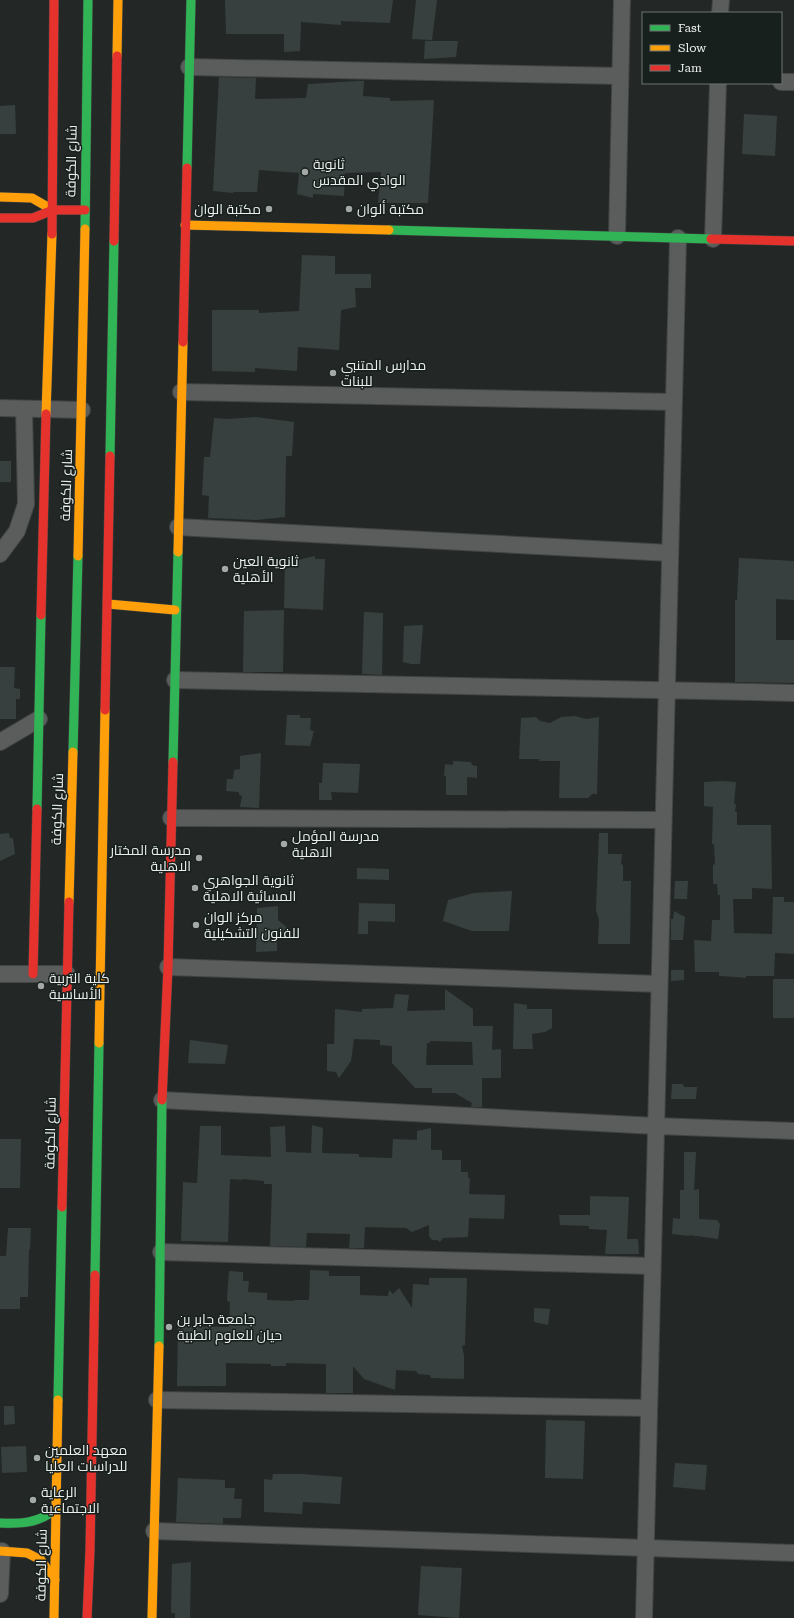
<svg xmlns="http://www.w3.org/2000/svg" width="794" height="1618" font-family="'Roboto Serif',Cairo,serif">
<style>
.building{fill:#37403e;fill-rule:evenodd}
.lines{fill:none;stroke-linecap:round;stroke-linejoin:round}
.street-casing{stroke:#414543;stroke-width:18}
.fast-casing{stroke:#414543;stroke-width:10}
.slow-casing{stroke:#414543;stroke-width:10}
.jam-casing{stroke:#414543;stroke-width:10}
.street{stroke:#5a5d5b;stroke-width:16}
.fast{stroke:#30b455;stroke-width:9}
.slow{stroke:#ff9f0a;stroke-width:9}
.jam{stroke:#e5322d;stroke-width:9}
.poi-dot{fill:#a4a9a7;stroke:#18201d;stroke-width:1.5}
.labels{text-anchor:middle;stroke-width:3;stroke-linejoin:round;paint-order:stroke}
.street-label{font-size:14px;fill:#eaefed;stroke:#18201d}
.poi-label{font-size:14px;fill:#eaefed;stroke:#18201d;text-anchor:start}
</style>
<rect width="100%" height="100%" fill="#232826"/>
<g class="building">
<path d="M 225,0 L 393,0 L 390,23 L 341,21 L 341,25 L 301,22 L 300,51 L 284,52 L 284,34 L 226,34 Z"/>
<path d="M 416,0 L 437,0 L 432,40 L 412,39 Z"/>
<path d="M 425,41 L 458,41 L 456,57 L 424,59 Z"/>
<path d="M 219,77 L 256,78 L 255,99 L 306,98 L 308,84 L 358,81 L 364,81 L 363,96 L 390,98 L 390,101 L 434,100 L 428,203 L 378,203 L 381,172 L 345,173 L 344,196 L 313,194 L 313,198 L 297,194 L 299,173 L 259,170 L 257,192 L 233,192 L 233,193 L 213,191 Z"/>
<path d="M 15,105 L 16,134 L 0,134 L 0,106 Z"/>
<path d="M 744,114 L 777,116 L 775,156 L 742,154 Z"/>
<path d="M 302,255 L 335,256 L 335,274 L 371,274 L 371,288 L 355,288 L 356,307 L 341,310 L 339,350 L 298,347 L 297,371 L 255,368 L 255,372 L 212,371 L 212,310 L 259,310 L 259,313 L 299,311 Z"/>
<path d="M 256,417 L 294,422 L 292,456 L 286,456 L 285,517 L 256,520 L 208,518 L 209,496 L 202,495 L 204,457 L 210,457 L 214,418 L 227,419 Z"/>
<rect x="0" y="461" width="11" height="21"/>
<path d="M 315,556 L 315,559 L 325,559 L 323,610 L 284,608 L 285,563 Z"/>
<path d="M 739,558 L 794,561 L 794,600 L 776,599 L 776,640 L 794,640 L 794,683 L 735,682 L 735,600 L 737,600 Z"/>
<path d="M 284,610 L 283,672 L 243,672 L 244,611 Z"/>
<path d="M 364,612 L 383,613 L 382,675 L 362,674 Z"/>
<path d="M 423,625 L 420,664 L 411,664 L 403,662 L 404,626 Z"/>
<path d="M 0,667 L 15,667 L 14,688 L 20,689 L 20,699 L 16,699 L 16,719 L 0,719 Z"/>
<path d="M 287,715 L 300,715 L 300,718 L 311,718 L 310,730 L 314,731 L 310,746 L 285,745 Z"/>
<path d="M 575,716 L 586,719 L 599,717 L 597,794 L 592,794 L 588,798 L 559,798 L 560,761 L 539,761 L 540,759 L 519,759 L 521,718 L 536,717 L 540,721 L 550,723 L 561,717 Z"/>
<path d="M 261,753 L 259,808 L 240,807 L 242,796 L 239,795 L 239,792 L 226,791 L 227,779 L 233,779 L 234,770 L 240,769 L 240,756 Z"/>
<path d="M 453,761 L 471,762 L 472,765 L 477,766 L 477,778 L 467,777 L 467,795 L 446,795 L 446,776 L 444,776 L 445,764 L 453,765 Z"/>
<path d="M 323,763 L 360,764 L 358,793 L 331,792 L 332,800 L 319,800 L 319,783 L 322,783 Z"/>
<path d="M 722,781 L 736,782 L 734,804 L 736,804 L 735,812 L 737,812 L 737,825 L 771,825 L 772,889 L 752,888 L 752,899 L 733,899 L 734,933 L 772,934 L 773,897 L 784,897 L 784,902 L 794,902 L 794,954 L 775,953 L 774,976 L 746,976 L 746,978 L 736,977 L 719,976 L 719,972 L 695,972 L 694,940 L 711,941 L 712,920 L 720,920 L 720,895 L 718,895 L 717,884 L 713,884 L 713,864 L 715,865 L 714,844 L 712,844 L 713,807 L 704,806 L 704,782 Z"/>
<path d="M 9,833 L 10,838 L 13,838 L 15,854 L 0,861 L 0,834 Z"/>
<path d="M 599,833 L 608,833 L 608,854 L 622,854 L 621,864 L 623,865 L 623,881 L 631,881 L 630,944 L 598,944 L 599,920 L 596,910 Z"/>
<path d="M 357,868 L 389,869 L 389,880 L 357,879 Z"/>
<path d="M 675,881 L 688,881 L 687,899 L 674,899 Z"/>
<path d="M 512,891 L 509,931 L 472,931 L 443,921 L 448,900 L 474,893 Z"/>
<path d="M 359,903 L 395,904 L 395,922 L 368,921 L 368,934 L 358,934 Z"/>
<path d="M 278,906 L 278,920 L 295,934 L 277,935 L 277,951 L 256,952 L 257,908 Z"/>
<path d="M 674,911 L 685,917 L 683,940 L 671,940 L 671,919 L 673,919 Z"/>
<path d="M 671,970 L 684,970 L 684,980 L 671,981 Z"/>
<rect x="773" y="979" width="21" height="39"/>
<path d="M 445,989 L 473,1009 L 473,1026 L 493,1026 L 492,1050 L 501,1049 L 501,1078 L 482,1078 L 482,1107 L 471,1107 L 472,1103 L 455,1093 L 432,1093 L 432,1088 L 415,1088 L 392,1063 L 392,1046 L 380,1045 L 380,1040 L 354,1039 L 351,1061 L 339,1078 L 336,1072 L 327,1071 L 327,1044 L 334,1044 L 335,1009 L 362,1012 L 362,1009 L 393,1008 L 395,994 L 409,995 L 407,1011 L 445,1010 ZM 430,1041 L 472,1042 L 473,1065 L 426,1065 L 427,1043 L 430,1043 Z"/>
<path d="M 514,1003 L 527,1005 L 527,1009 L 552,1009 L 552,1028 L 545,1032 L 532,1034 L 533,1049 L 513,1049 Z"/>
<path d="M 190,1040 L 228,1045 L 225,1064 L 188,1063 Z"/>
<path d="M 672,1084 L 683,1084 L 684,1087 L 697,1087 L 696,1099 L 671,1099 Z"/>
<path d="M 312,1125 L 323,1128 L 322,1153 L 359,1154 L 359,1157 L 392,1158 L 393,1139 L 417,1140 L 417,1131 L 431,1128 L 431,1150 L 442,1150 L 442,1160 L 461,1160 L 461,1172 L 468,1172 L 468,1178 L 470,1178 L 469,1194 L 505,1195 L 504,1219 L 469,1218 L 468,1237 L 443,1238 L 440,1242 L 437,1240 L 432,1240 L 429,1236 L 429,1225 L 412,1232 L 406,1228 L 365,1227 L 364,1248 L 349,1248 L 350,1234 L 307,1233 L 306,1247 L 270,1246 L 272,1184 L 264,1184 L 264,1181 L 242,1179 L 242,1180 L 230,1179 L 228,1242 L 181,1241 L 183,1182 L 197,1183 L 200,1126 L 221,1126 L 221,1155 L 271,1157 L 270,1127 L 285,1126 L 286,1152 L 311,1153 Z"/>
<path d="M 0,1139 L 21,1139 L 20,1188 L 0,1188 Z"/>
<path d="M 684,1152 L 696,1152 L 694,1190 L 699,1189 L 699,1219 L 717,1220 L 720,1224 L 718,1239 L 689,1235 L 689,1236 L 672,1234 L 673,1218 L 680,1219 L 680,1190 L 684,1190 Z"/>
<path d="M 590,1196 L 629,1197 L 627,1239 L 638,1239 L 639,1254 L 605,1254 L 607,1230 L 589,1229 L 589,1226 L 560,1225 L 559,1215 L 590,1215 Z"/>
<path d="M 8,1228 L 31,1228 L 30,1249 L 29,1249 L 28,1297 L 20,1297 L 20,1309 L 0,1309 L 0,1256 L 6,1256 Z"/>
<path d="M 310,1270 L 329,1271 L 329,1276 L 360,1276 L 360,1295 L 388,1296 L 389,1290 L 393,1294 L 399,1288 L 412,1308 L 413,1284 L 429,1285 L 429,1278 L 467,1278 L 465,1345 L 462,1346 L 464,1355 L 464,1379 L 431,1378 L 430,1375 L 418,1374 L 416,1371 L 396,1370 L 395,1390 L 364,1379 L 353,1366 L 353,1393 L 326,1393 L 326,1364 L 286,1363 L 286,1366 L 271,1366 L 271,1364 L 226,1363 L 226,1386 L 177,1386 L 178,1326 L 229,1327 L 230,1302 L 227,1301 L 227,1298 L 229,1271 L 243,1272 L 243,1281 L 249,1281 L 248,1292 L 267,1293 L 267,1300 L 294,1301 L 294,1300 L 309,1300 Z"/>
<path d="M 534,1308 L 550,1309 L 548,1325 L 534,1322 Z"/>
<path d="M 4,1406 L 14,1406 L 15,1424 L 4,1425 Z"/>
<path d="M 546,1420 L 585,1421 L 583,1479 L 545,1478 Z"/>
<path d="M 26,1446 L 27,1472 L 2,1473 L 1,1447 Z"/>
<path d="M 675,1463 L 707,1465 L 705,1490 L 673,1487 Z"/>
<path d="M 273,1474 L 301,1474 L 342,1477 L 340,1504 L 303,1502 L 302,1514 L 264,1512 L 264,1479 L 272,1480 Z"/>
<path d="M 178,1478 L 225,1480 L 225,1488 L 235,1488 L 234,1499 L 242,1499 L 241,1518 L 223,1518 L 223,1524 L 176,1522 Z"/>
<path d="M 191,1562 L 190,1618 L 175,1618 L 175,1613 L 171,1613 L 172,1564 Z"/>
<path d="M 421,1566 L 462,1568 L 459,1618 L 418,1615 Z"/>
</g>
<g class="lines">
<defs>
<g id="street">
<path d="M 720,13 L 721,0"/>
<path d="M 189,67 L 620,76"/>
<path d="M 781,82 L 794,82"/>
<path d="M 617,236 L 622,0"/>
<path d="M 713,239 L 718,83"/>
<path d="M 181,392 L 674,402"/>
<path d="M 0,408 L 82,410"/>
<path d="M 178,527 L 670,553"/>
<path d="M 0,554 L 17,531 L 26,504 L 24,409"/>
<path d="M 175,680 L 794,693"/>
<path d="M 0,742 L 39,719"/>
<path d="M 171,818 L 663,820"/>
<path d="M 168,967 L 659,984"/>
<path d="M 0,974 L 67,974"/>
<path d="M 162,1100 L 656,1126 L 794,1131"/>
<path d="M 161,1252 L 652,1266"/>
<path d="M 157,1400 L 649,1408"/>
<path d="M 154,1531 L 794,1553"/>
<path d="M 0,1594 L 2,1551"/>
<path d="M 644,1618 L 678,238"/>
</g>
<g id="fast">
<path d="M 187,168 L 191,0"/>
<path d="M 85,229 L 88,0"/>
<path d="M 389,230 L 711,239"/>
<path d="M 110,456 L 114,241"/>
<path d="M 73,752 L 78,556"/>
<path d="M 173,762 L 178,552"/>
<path d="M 37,809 L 41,615"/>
<path d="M 95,1275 L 99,1043"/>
<path d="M 159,1346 L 162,1100"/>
<path d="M 58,1400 L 62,1207"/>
<path d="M 0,1523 C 22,1524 39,1523 56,1509"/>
</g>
<g id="slow">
<path d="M 117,56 L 118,0"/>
<path d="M 0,197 L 32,198 L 53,210"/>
<path d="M 185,225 L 389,230"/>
<path d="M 46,414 L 52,234"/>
<path d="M 178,552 L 183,342"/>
<path d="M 78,556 L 85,229"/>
<path d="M 108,604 L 175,610"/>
<path d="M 69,902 L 73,752"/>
<path d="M 99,1043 L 105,710"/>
<path d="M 0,1551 L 27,1553 L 41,1560 L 55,1580"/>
<path d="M 54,1618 L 58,1400"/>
<path d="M 152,1618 L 159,1346"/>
</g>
<g id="jam">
<path d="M 53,210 L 85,210"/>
<path d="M 0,218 L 33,218 L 53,210"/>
<path d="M 52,234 L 54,0"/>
<path d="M 711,239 L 794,241"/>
<path d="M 114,241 L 117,56"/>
<path d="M 183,342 L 187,168"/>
<path d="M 41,615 L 46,414"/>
<path d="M 105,710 L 110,456"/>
<path d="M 33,974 L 37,809"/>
<path d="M 162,1100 L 168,967 L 173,762"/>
<path d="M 62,1207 L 69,902"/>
<path d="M 87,1618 L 90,1550 L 95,1275"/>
</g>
</defs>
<use href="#street" class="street-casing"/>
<use href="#fast" class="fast-casing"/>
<use href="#slow" class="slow-casing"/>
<use href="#jam" class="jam-casing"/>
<use href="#street" class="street"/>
<use href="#fast" class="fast"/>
<use href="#slow" class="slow"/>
<use href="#jam" class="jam"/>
</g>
<g class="poi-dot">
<circle cx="305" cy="172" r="4"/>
<circle cx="269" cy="209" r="4"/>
<circle cx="349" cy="209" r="4"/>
<circle cx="333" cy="373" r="4"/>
<circle cx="225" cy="569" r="4"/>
<circle cx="284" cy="844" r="4"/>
<circle cx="199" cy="858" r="4"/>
<circle cx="195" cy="888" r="4"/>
<circle cx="196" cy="925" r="4"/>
<circle cx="41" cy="986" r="4"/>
<circle cx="169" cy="1327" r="4"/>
<circle cx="37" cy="1458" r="4"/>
<circle cx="33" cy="1500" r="4"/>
</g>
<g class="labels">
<g class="street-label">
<text transform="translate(71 161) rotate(-89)" y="5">شارع الكوفة</text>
<text transform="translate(66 485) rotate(-88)" y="5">شارع الكوفة</text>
<text transform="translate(57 809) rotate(-88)" y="5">شارع الكوفة</text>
<text transform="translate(50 1133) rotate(-89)" y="5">شارع الكوفة</text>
<text transform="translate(41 1565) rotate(-89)" y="5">شارع الكوفة</text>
</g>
<g class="poi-label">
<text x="313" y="169">ثانوية<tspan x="313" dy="16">الوادي المقدس</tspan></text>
<text x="261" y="214" text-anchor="end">مكتبة الوان</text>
<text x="357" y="214">مكتبة ألوان</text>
<text x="341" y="370">مدارس المتنبي<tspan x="341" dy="16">للبنات</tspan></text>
<text x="233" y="566">ثانوية العين<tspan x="233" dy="16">الأهلية</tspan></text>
<text x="292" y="841">مدرسة المؤمل<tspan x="292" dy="16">الاهلية</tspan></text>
<text x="191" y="855" text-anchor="end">مدرسة المختار<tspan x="191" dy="16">الاهلية</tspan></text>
<text x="203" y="885">ثانوية الجواهري<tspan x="203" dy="16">المسائية الاهلية</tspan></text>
<text x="204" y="922">مركز الوان<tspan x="204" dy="16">للفنون التشكيلية</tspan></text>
<text x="49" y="983">كلية التربية<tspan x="49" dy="16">الأساسية</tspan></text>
<text x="177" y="1324">جامعة جابر بن<tspan x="177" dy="16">حيان للعلوم الطبية</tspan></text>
<text x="45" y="1455">معهد العلمين<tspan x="45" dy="16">للدراسات العليا</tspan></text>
<text x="41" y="1497">الرعاية<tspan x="41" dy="16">الاجتماعية</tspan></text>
</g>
</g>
<rect x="642" y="12" width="140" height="72" fill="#18201d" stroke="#6c7370"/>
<rect x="650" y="25" width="20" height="6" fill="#30b455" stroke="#6c7370"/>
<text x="678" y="32" font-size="12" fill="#eaefed">Fast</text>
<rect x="650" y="45" width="20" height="6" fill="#ff9f0a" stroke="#6c7370"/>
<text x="678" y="52" font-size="12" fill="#eaefed">Slow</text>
<rect x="650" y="65" width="20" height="6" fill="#e5322d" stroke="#6c7370"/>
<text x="678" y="72" font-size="12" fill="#eaefed">Jam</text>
</svg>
